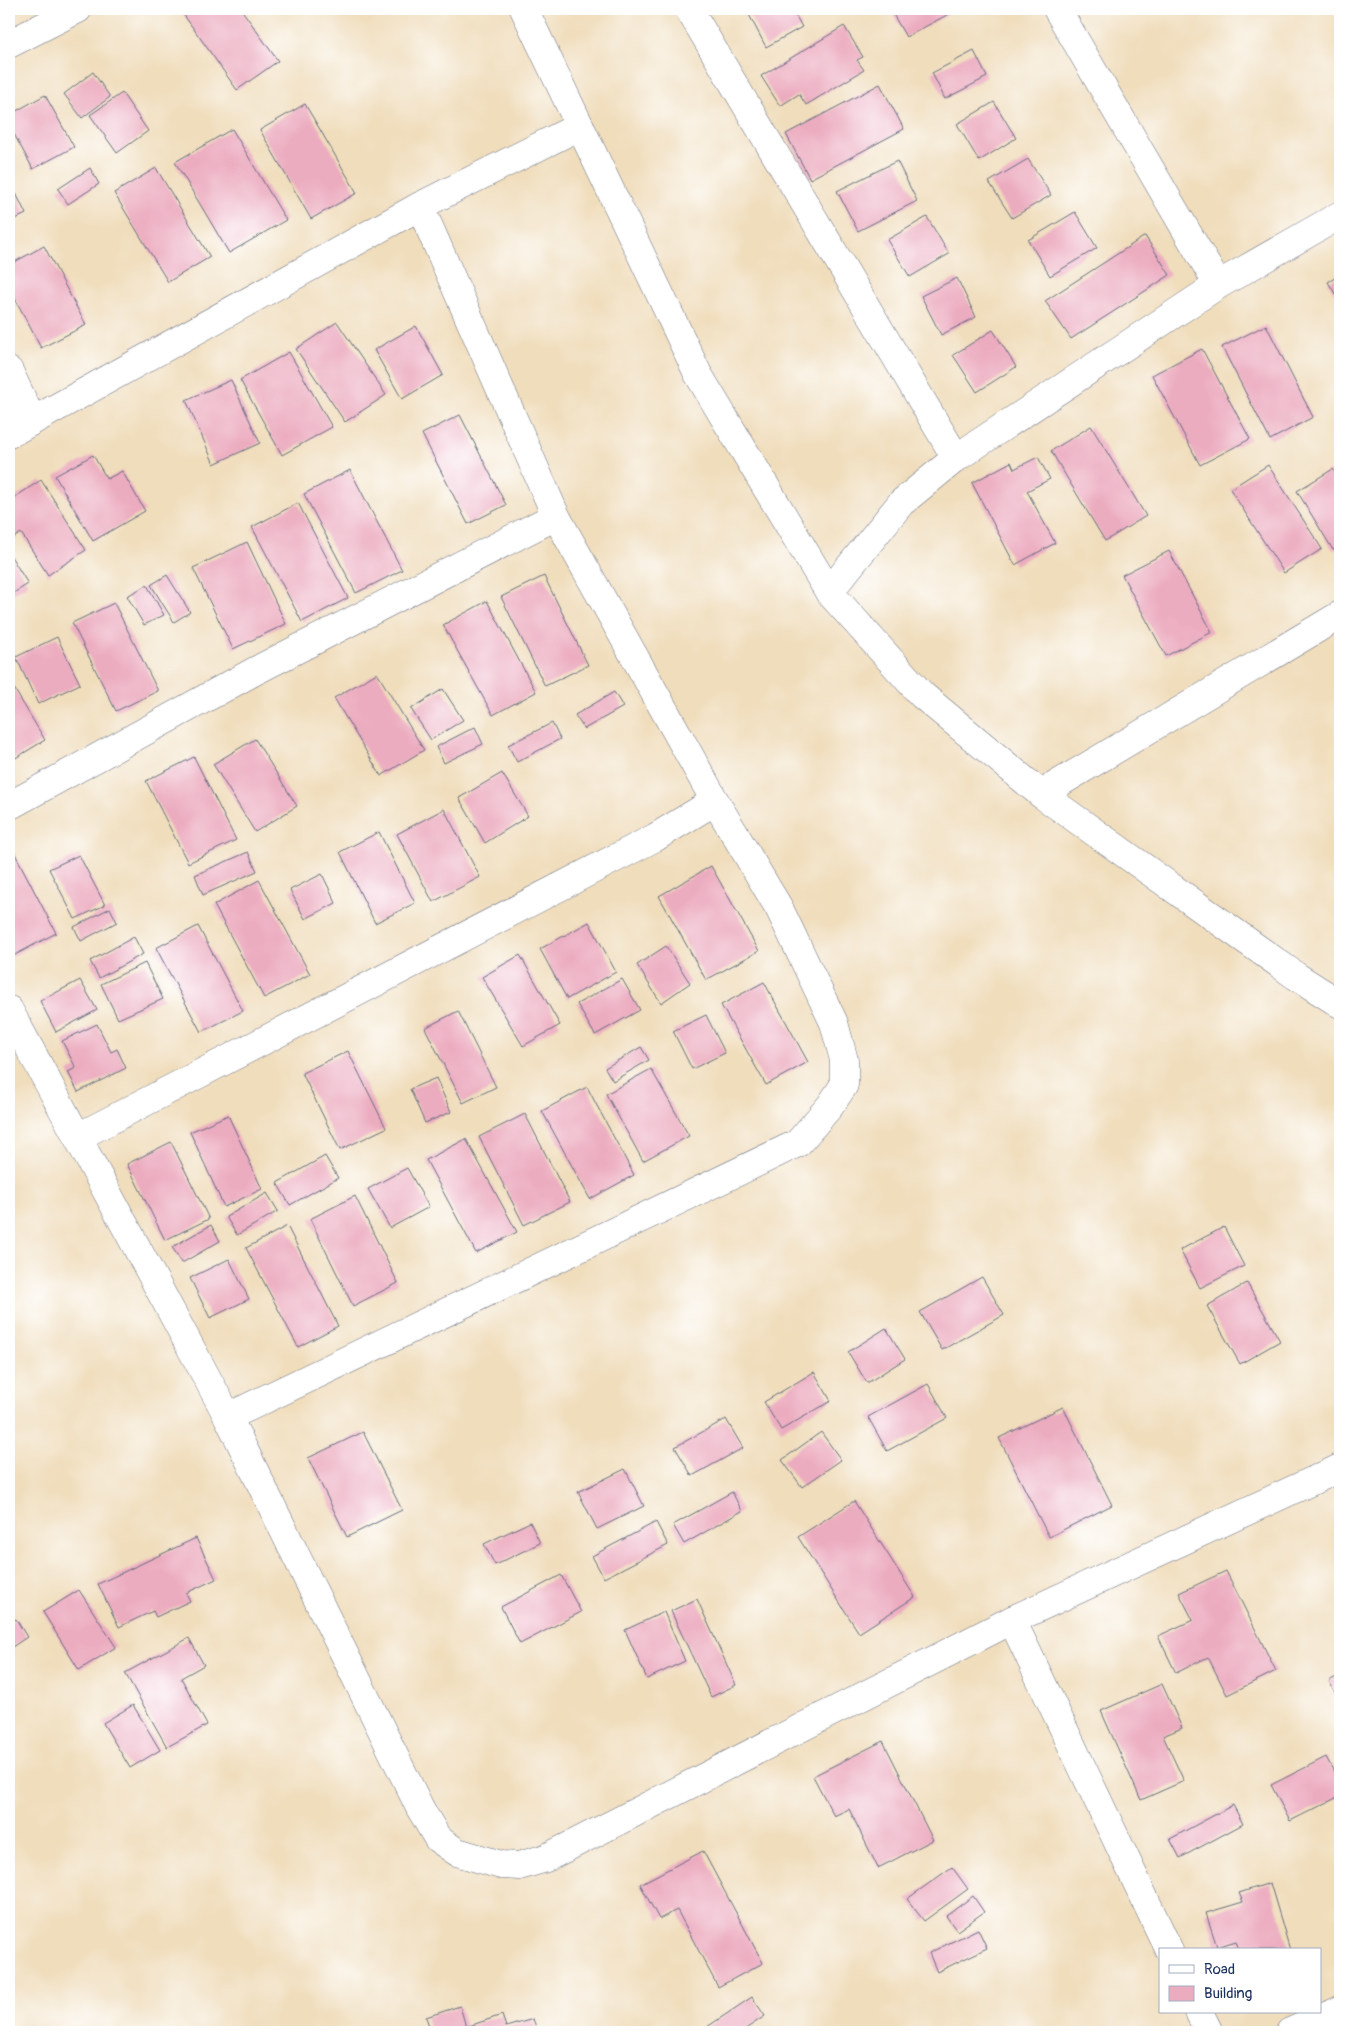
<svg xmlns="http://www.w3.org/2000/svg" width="1349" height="2041" font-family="Pangolin,sans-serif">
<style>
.building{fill:#ecacc0}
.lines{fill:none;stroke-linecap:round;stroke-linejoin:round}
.minor-casing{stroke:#666c7f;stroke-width:29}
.tertiary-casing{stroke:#666c7f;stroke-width:29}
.minor{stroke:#fff;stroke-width:28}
.tertiary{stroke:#fff;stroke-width:28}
</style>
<rect width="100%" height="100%" fill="#fff"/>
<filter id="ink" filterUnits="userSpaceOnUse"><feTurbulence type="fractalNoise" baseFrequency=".02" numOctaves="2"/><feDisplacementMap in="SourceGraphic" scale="10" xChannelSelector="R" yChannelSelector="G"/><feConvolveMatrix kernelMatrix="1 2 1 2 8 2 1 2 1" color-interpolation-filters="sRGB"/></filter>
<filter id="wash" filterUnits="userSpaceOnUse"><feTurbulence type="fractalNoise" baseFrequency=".0096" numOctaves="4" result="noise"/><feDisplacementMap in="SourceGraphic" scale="20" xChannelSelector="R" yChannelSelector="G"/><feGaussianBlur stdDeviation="1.12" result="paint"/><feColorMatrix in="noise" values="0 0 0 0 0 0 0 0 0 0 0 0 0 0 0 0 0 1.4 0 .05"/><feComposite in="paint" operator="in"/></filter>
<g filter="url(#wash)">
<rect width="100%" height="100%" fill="#f0ddbc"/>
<g id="blocks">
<g class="building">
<path d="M 184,9 L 241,9 L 278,61 L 237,90 L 181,11 Z"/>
<path d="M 746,9 L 792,9 L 802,27 L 766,47 Z"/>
<path d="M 890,9 L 958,9 L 906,37 Z"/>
<path d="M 844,26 L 863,57 L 857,60 L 864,70 L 806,105 L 799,94 L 780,106 L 761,76 Z"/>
<path d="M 974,51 L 987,77 L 945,99 L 932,73 Z"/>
<path d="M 93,72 L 110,97 L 82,118 L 64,94 Z"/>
<path d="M 880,84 L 904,129 L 810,179 L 786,134 Z"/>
<path d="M 122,93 L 148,131 L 117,153 L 90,115 Z"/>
<path d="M 45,95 L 74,147 L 33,169 L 9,125 L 9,115 Z"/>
<path d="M 994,102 L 1016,138 L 979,161 L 957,124 Z"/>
<path d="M 305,104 L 357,193 L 311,219 L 260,130 Z"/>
<path d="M 232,129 L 286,220 L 229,253 L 175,162 Z"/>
<path d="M 1028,159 L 1051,195 L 1012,218 L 989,182 Z"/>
<path d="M 897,161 L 917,201 L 858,231 L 837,191 Z"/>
<path d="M 90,168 L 99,184 L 68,204 L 58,189 Z"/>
<path d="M 156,168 L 210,257 L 168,282 L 114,193 Z"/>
<path d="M 9,179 L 26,214 L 9,222 Z"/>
<path d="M 1075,212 L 1097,248 L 1050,276 L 1028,240 Z"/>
<path d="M 927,217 L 949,254 L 910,277 L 887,240 Z"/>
<path d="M 1145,236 L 1170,275 L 1071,339 L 1045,301 Z"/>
<path d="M 44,246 L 86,325 L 41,348 L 9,287 L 9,265 Z"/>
<path d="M 1340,275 L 1340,302 L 1328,282 Z"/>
<path d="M 957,278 L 976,317 L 941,335 L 921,296 Z"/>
<path d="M 337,322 L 386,395 L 345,422 L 296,349 Z"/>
<path d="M 1266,325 L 1313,417 L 1270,440 L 1222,347 Z"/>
<path d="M 416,326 L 443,375 L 402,399 L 374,350 Z"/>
<path d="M 993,330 L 1016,367 L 977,392 L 953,355 Z"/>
<path d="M 1202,349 L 1250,439 L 1200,465 L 1152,375 Z"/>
<path d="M 289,352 L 332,427 L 282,455 L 240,380 Z"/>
<path d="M 231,380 L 260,443 L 214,464 L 186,400 Z"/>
<path d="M 460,415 L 506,505 L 468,524 L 422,434 Z"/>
<path d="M 1091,426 L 1146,516 L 1105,541 L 1051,451 Z"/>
<path d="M 93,455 L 107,479 L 122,471 L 145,511 L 93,541 L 55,476 Z"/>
<path d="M 1038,457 L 1050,479 L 1027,491 L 1055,543 L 1015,565 L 972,483 L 1011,462 L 1014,469 Z"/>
<path d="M 1268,465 L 1322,549 L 1284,573 L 1230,489 Z"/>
<path d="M 1333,469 L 1340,480 L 1340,546 L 1333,550 L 1297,491 Z"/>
<path d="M 350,470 L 402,570 L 356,593 L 304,494 Z"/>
<path d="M 41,480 L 86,550 L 48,575 L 21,533 L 12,539 L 9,534 L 9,501 Z"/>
<path d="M 298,503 L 348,598 L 302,622 L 252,527 Z"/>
<path d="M 247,542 L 286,624 L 233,649 L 193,568 Z"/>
<path d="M 1169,551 L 1212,632 L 1166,656 L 1122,575 Z"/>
<path d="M 9,553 L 28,584 L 9,596 Z"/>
<path d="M 167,575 L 190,612 L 174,622 L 151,585 Z"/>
<path d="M 544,576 L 588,665 L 545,686 L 501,597 Z"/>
<path d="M 147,585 L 164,615 L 144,625 L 127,596 Z"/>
<path d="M 487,601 L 536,692 L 493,715 L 443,625 Z"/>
<path d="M 114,603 L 158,691 L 116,711 L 72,623 Z"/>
<path d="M 57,637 L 80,684 L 38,704 L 16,657 Z"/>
<path d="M 377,673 L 424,750 L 381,776 L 334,698 Z"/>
<path d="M 9,680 L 45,740 L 9,762 Z"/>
<path d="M 443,689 L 463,720 L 431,740 L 411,709 Z"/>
<path d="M 614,692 L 623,707 L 584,729 L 575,715 Z"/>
<path d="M 552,723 L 560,739 L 517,762 L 508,745 Z"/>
<path d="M 475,727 L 483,744 L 444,763 L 436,747 Z"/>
<path d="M 255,739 L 297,806 L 255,832 L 213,764 Z"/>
<path d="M 194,757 L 236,840 L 188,863 L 146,781 Z"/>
<path d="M 502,773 L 528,816 L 485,843 L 459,798 Z"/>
<path d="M 444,809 L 480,877 L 433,902 L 397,834 Z"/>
<path d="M 379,832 L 415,903 L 375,923 L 340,852 Z"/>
<path d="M 13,850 L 56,933 L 13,956 L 9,949 L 9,853 Z"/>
<path d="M 248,852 L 257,871 L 203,895 L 195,875 Z"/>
<path d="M 79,855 L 105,905 L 75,919 L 49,869 Z"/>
<path d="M 711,866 L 759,951 L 706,980 L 659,896 Z"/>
<path d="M 322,874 L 336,903 L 305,919 L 290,890 Z"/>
<path d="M 259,880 L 310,974 L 264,998 L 214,905 Z"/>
<path d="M 110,908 L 117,922 L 81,941 L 74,927 Z"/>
<path d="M 589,922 L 616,972 L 567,999 L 540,949 Z"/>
<path d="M 198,926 L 243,1011 L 201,1032 L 156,948 Z"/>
<path d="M 134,937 L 143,954 L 99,978 L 90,961 Z"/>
<path d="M 666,946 L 690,983 L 661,1003 L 637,965 Z"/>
<path d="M 520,955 L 560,1025 L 523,1046 L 482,977 Z"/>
<path d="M 145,963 L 163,999 L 118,1019 L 101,984 Z"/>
<path d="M 622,979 L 640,1010 L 595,1035 L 577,1004 Z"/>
<path d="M 80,980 L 97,1010 L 56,1032 L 40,1001 Z"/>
<path d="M 764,982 L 808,1062 L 766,1085 L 721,1005 Z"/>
<path d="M 458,1011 L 496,1087 L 463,1103 L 425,1028 Z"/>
<path d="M 706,1015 L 725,1053 L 692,1069 L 673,1031 Z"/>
<path d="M 97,1024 L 111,1052 L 117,1049 L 126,1068 L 78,1092 L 68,1072 L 76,1068 L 62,1041 Z"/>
<path d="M 641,1047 L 649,1060 L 613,1081 L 605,1068 Z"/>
<path d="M 348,1051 L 386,1128 L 340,1150 L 302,1073 Z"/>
<path d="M 651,1069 L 689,1136 L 643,1161 L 606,1094 Z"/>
<path d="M 436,1078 L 451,1112 L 425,1123 L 410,1089 Z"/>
<path d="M 587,1087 L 634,1175 L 590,1199 L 542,1111 Z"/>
<path d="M 525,1114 L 570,1202 L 524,1225 L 479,1137 Z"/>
<path d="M 228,1115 L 262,1189 L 224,1207 L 190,1132 Z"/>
<path d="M 466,1139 L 517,1232 L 476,1253 L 426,1160 Z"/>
<path d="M 171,1142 L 209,1219 L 165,1240 L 127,1164 Z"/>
<path d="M 325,1156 L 338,1178 L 290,1205 L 277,1183 Z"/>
<path d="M 407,1168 L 429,1207 L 390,1228 L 368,1189 Z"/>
<path d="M 267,1193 L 278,1211 L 237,1235 L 226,1217 Z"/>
<path d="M 355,1196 L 398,1283 L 353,1306 L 310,1219 Z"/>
<path d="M 211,1225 L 220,1241 L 182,1263 L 172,1247 Z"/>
<path d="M 287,1226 L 338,1326 L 298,1347 L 246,1248 Z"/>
<path d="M 1224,1227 L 1244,1266 L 1200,1288 L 1180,1250 Z"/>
<path d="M 229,1259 L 249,1299 L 210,1318 L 190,1278 Z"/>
<path d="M 982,1277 L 1004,1315 L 942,1350 L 920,1312 Z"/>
<path d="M 1247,1283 L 1280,1341 L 1240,1364 L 1207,1306 Z"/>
<path d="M 886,1328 L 905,1359 L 867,1383 L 848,1352 Z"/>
<path d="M 814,1372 L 831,1401 L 781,1430 L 764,1402 Z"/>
<path d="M 928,1384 L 947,1418 L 887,1451 L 868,1417 Z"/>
<path d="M 1063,1407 L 1112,1505 L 1049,1537 L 999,1438 Z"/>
<path d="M 726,1419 L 743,1448 L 692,1476 L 675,1447 Z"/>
<path d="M 363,1432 L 402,1510 L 347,1537 L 308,1458 Z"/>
<path d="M 821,1432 L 841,1460 L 802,1487 L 782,1460 Z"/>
<path d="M 625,1469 L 644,1506 L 597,1529 L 578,1492 Z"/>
<path d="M 732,1492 L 742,1511 L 684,1544 L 673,1525 Z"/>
<path d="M 854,1501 L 915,1597 L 859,1633 L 798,1537 Z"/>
<path d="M 530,1522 L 540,1543 L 495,1565 L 484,1544 Z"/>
<path d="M 656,1522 L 668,1545 L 604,1578 L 592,1556 Z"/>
<path d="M 196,1538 L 216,1579 L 186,1593 L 190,1601 L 156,1617 L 153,1611 L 119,1627 L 98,1584 Z"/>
<path d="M 1226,1571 L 1276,1671 L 1227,1695 L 1208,1657 L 1176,1673 L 1158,1636 L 1193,1620 L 1179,1593 Z"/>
<path d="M 561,1575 L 581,1612 L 520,1644 L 501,1607 Z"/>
<path d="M 79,1590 L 116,1647 L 79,1670 L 43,1612 Z"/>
<path d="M 697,1599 L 736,1685 L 711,1697 L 671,1611 Z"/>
<path d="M 664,1612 L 685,1661 L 647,1679 L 625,1630 Z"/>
<path d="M 16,1619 L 27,1637 L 9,1649 L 9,1623 Z"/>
<path d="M 189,1638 L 204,1665 L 181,1678 L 207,1725 L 167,1747 L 125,1673 Z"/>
<path d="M 1340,1675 L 1340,1702 L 1329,1681 Z"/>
<path d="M 1162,1684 L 1182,1728 L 1163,1736 L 1184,1781 L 1141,1800 L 1101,1711 Z"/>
<path d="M 133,1705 L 160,1750 L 130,1768 L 103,1723 Z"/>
<path d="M 883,1741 L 933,1840 L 878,1868 L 849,1809 L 834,1816 L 813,1776 Z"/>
<path d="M 1326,1757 L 1340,1783 L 1340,1796 L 1290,1821 L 1271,1785 Z"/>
<path d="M 1233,1805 L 1243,1824 L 1180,1858 L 1170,1839 Z"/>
<path d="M 703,1851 L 763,1963 L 718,1987 L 677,1910 L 659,1919 L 640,1884 Z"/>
<path d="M 952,1867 L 968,1889 L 924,1921 L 907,1899 Z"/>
<path d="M 1270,1883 L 1290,1950 L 1239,1950 L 1236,1941 L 1217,1947 L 1206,1913 L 1243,1902 L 1239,1893 Z"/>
<path d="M 973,1896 L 984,1912 L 957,1931 L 946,1916 Z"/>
<path d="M 978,1929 L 987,1948 L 937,1972 L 929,1953 Z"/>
<path d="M 752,1997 L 765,2016 L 741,2032 L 711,2032 L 707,2027 Z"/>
<path d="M 460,2006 L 466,2027 L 502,2015 L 506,2027 L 533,2019 L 538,2032 L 431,2032 L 426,2017 Z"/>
</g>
</g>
</g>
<g filter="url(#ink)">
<use href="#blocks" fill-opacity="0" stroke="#666c7f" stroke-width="1"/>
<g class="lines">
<defs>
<g id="minor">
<path d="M 689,9 L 956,458"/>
<path d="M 1057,9 L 1218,285"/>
<path d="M 9,44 L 78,9"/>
<path d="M 9,371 L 32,420"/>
<path d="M 9,434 L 420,206 L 580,126"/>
<path d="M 829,592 L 901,503 L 956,458 L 1218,285 L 1340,215"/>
<path d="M 1041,794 L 1340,615"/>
<path d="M 9,806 L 255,671 L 556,516"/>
<path d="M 9,1010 L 228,1417 L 420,1808 L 438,1839 L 457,1852 L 501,1865 L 519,1866 L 546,1858 L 1012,1620 L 1340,1468"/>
<path d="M 78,1137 L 656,837 L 715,801"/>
<path d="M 228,1417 L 798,1143 L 830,1106 L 844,1085 L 844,1060 L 834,1023 L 779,908 L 715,801 L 556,516 L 420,206"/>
<path d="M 1012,1620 L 1169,1950"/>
<path d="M 1199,2012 L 1209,2032"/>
<path d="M 1290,2032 L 1340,2010"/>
</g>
<path id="tertiary" d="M 524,9 L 698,374 L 829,592 L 922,695 L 1041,794 L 1296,976 L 1340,1004"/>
</defs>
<use href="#minor" class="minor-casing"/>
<use href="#tertiary" class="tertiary-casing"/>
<use href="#minor" class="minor"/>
<use href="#tertiary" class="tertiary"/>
</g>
</g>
<rect width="1349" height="2041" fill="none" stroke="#fff" stroke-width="30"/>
<rect x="1159" y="1948" width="162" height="65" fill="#ffffff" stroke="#a4acbf"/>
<rect x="1169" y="1965" width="25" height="8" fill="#ffffff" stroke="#a4acbf"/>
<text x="1204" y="1974" font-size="15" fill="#1b2f5e">Road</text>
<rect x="1169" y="1986" width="25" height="15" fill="#ecacc0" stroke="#a4acbf"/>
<text x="1204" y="1998" font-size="15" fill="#1b2f5e">Building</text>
</svg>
